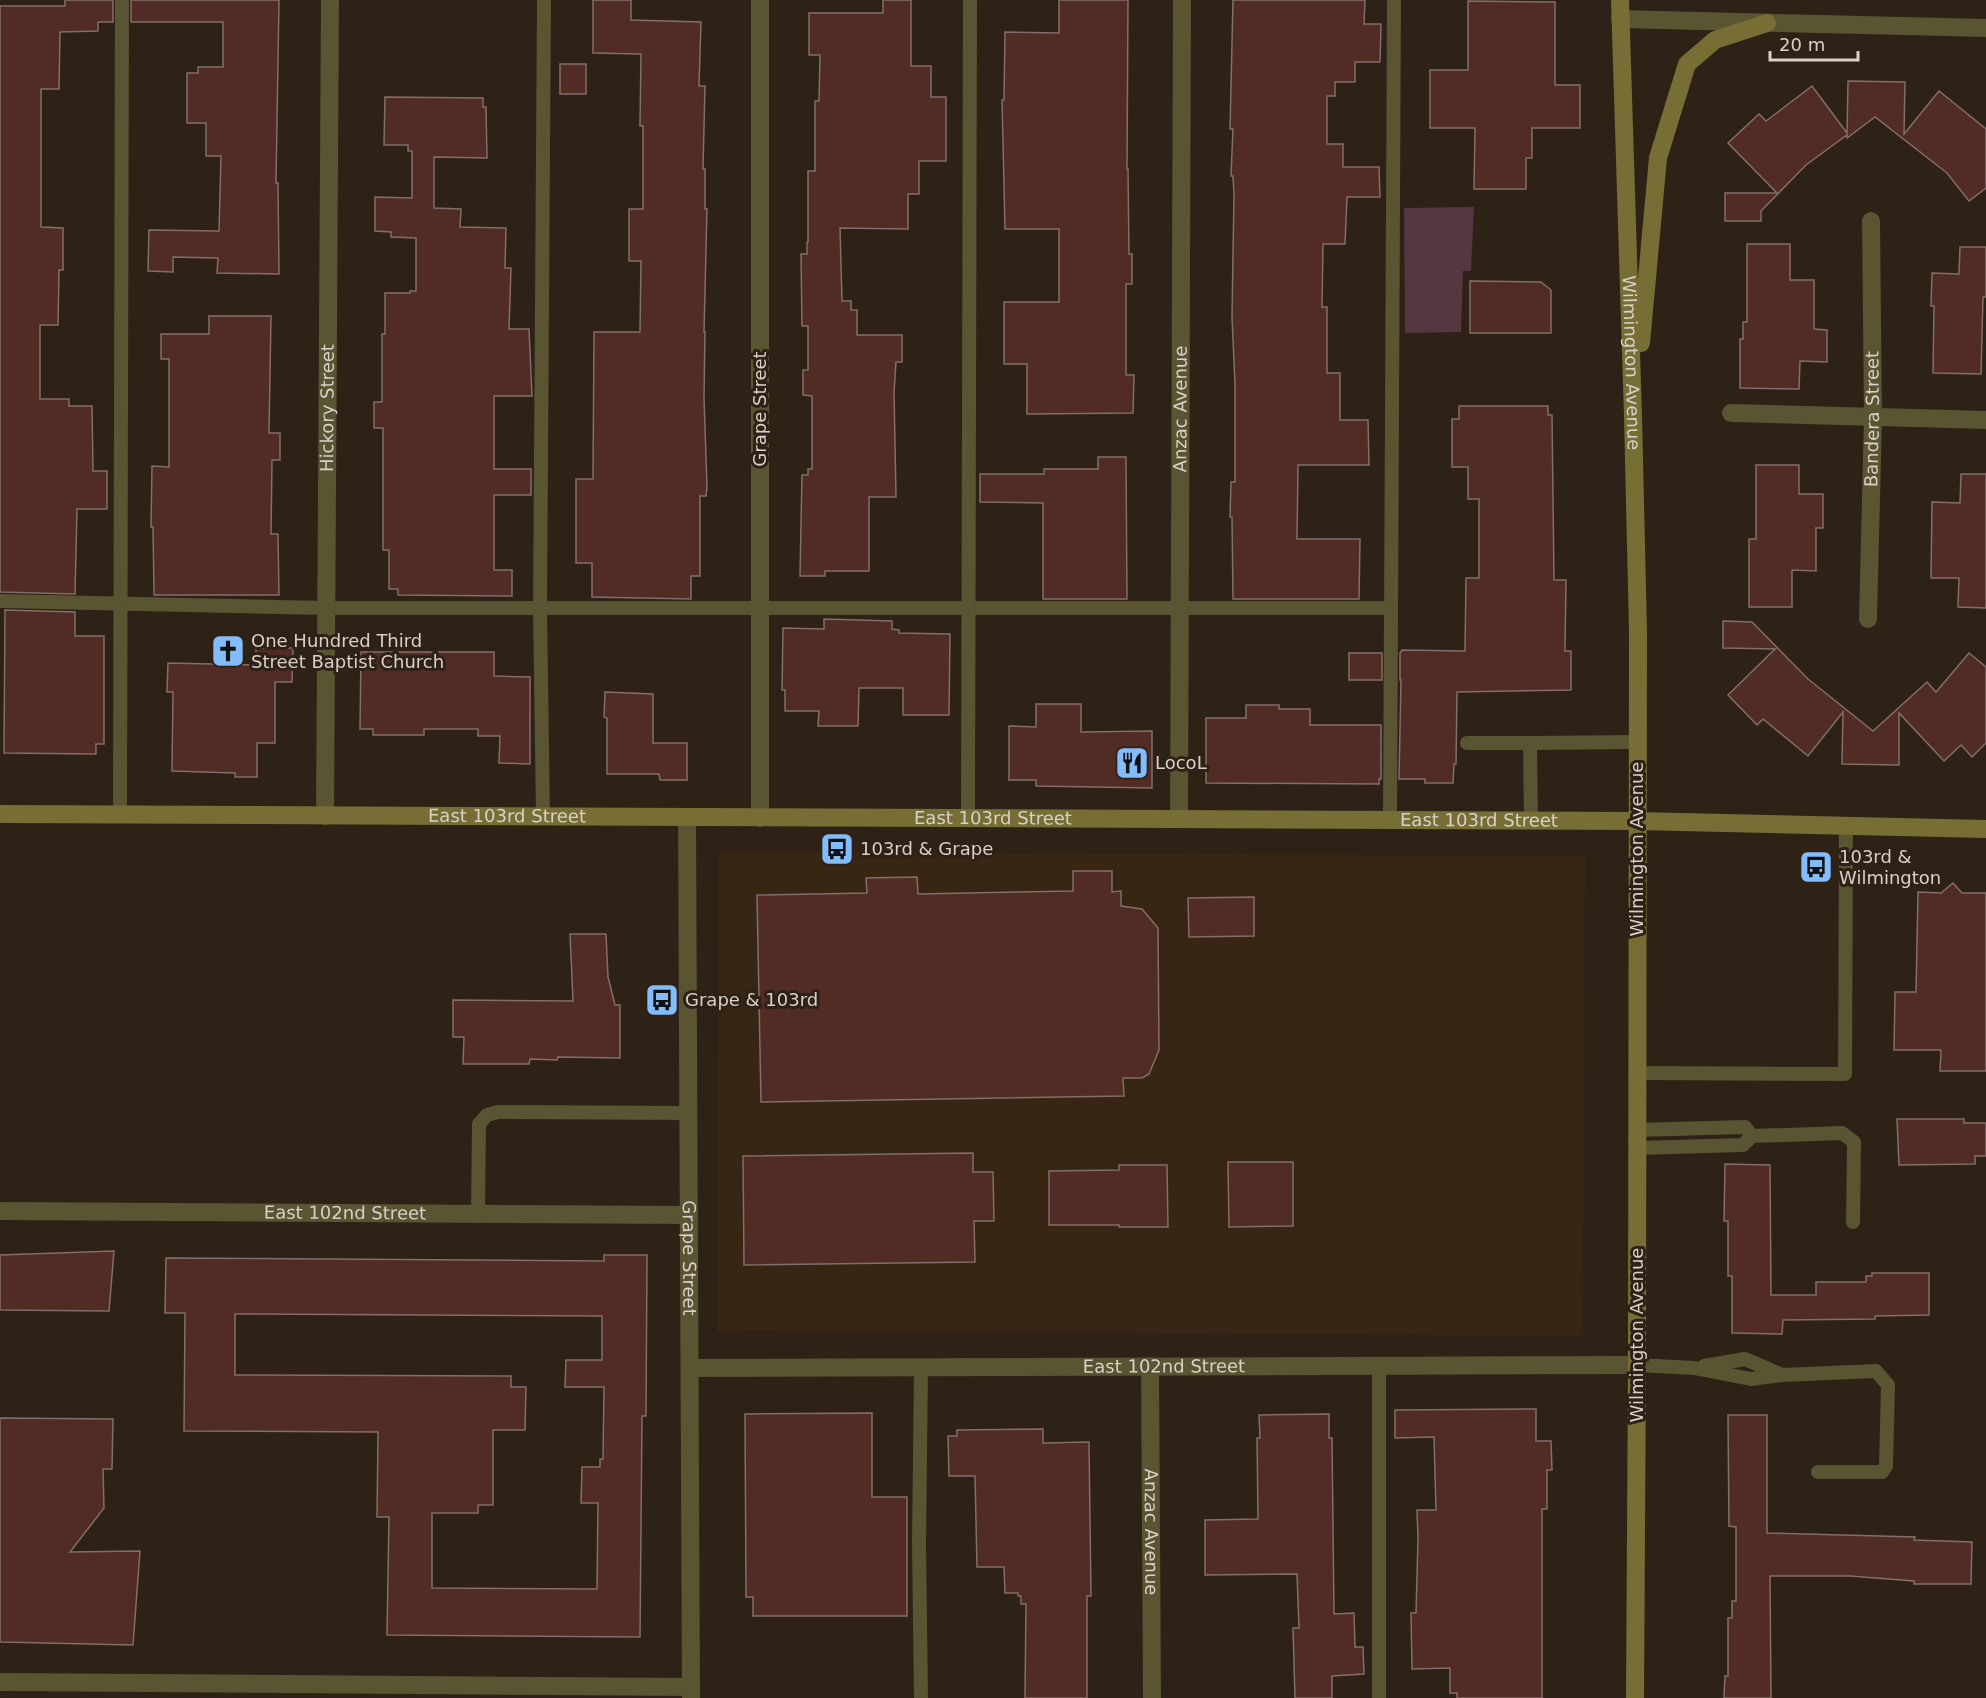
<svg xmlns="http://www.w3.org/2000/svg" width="1986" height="1698" font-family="'DejaVu Sans',sans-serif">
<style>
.built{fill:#372614}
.green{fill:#543741}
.building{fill:#502c25;stroke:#836e69;stroke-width:1.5;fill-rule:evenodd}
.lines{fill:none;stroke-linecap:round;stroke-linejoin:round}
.lane{stroke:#595432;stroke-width:14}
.street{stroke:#595432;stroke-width:18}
.secondary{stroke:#776e35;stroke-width:18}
.labels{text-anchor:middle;stroke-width:6;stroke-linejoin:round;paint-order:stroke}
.street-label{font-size:18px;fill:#d9d0c9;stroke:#2e2115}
.poi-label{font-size:18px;fill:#d9d0c9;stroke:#2e2115;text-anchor:start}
</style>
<rect width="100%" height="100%" fill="#2e2115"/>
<path class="built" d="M 719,851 L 1585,856 L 1583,1336 L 717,1331 Z"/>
<path class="green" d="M 1474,207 L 1471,271 L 1463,271 L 1461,332 L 1405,333 L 1404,208 Z"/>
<g class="building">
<path d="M 65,0 L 113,0 L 113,22 L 98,22 L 98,31 L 60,32 L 59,89 L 41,89 L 41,227 L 63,228 L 63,270 L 59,270 L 58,325 L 40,325 L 40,399 L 69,399 L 69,406 L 92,406 L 93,471 L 107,471 L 107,509 L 77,509 L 75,594 L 0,592 L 0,6 L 65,6 Z"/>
<path d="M 131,0 L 279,0 L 276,183 L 278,183 L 279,274 L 217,273 L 218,258 L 173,257 L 173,272 L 148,271 L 149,230 L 219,231 L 221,156 L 206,156 L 206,123 L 187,123 L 187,73 L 198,73 L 198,67 L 223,67 L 223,22 L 131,22 Z"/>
<path d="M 593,0 L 631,0 L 631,20 L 701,22 L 699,86 L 705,86 L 703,169 L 705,169 L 705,209 L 707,209 L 704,332 L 705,332 L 704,398 L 707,487 L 706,496 L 700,496 L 700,576 L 691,576 L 691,599 L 592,597 L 592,563 L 576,563 L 576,479 L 593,479 L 594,332 L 640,332 L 641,261 L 629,261 L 629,209 L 643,209 L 643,126 L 640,126 L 641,54 L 593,53 Z"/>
<path d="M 883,0 L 911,0 L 911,66 L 931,66 L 931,97 L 946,97 L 946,161 L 919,161 L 919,194 L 908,194 L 908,229 L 840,228 L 842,301 L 851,301 L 851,310 L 857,310 L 857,335 L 902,335 L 902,362 L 896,362 L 894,392 L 896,497 L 869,497 L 869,571 L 825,571 L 825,576 L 800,576 L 802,475 L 808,475 L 808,469 L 812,469 L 812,396 L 803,395 L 803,370 L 808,370 L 808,326 L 802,326 L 801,254 L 807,254 L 807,242 L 808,242 L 808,171 L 815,171 L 815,101 L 819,101 L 820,55 L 809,55 L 809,13 L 883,13 Z"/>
<path d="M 1059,0 L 1128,0 L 1127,169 L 1128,169 L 1129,254 L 1132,254 L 1132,284 L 1126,284 L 1126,375 L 1134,375 L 1133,413 L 1027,414 L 1027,364 L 1004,364 L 1004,302 L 1059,302 L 1059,229 L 1005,229 L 1002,100 L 1004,100 L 1005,32 L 1059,33 Z"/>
<path d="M 1233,0 L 1365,0 L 1364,24 L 1381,24 L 1380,62 L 1355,62 L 1355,82 L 1335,82 L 1335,96 L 1327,96 L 1327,144 L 1343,144 L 1343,167 L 1379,167 L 1380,197 L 1347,197 L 1345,244 L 1323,244 L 1322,307 L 1327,307 L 1327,373 L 1340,373 L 1340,420 L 1368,420 L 1369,465 L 1298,465 L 1297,539 L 1360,539 L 1359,599 L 1233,599 L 1232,517 L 1230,517 L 1231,482 L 1235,482 L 1235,384 L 1232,317 L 1234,194 L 1233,176 L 1231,176 L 1233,129 L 1230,129 Z"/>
<path d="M 1468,1 L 1555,2 L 1555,85 L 1580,85 L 1580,128 L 1532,128 L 1532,158 L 1526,158 L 1526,189 L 1474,189 L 1475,128 L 1430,128 L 1430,70 L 1468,70 Z"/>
<rect x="560" y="64" width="26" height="30"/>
<path d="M 1848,81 L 1905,82 L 1904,134 L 1939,91 L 1986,129 L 1986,188 L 1969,201 L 1947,173 L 1875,117 L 1847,138 L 1847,135 L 1806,165 L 1761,211 L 1761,221 L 1725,221 L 1725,193 L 1777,193 L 1728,143 L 1759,114 L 1766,121 L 1812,86 L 1847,133 Z"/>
<path d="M 385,97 L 483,98 L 483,107 L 486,107 L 487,158 L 434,157 L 434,208 L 461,209 L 460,227 L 506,228 L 505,268 L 511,268 L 509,329 L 529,329 L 532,396 L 494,396 L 494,469 L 531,469 L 531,495 L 494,495 L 494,570 L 512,570 L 512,596 L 398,595 L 398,589 L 389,589 L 389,550 L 383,550 L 383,428 L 374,428 L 374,402 L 382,402 L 382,334 L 385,334 L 385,293 L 410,293 L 410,291 L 416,291 L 416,238 L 391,237 L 391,232 L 375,231 L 375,197 L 412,198 L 412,151 L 408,151 L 408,145 L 384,145 Z"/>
<path d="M 1747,244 L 1790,244 L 1790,280 L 1814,280 L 1814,329 L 1827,330 L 1827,362 L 1800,361 L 1799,389 L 1740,388 L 1740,339 L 1743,339 L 1743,322 L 1747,322 Z"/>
<path d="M 1960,247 L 1986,247 L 1986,297 L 1983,297 L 1981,374 L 1933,373 L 1934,306 L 1931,306 L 1932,273 L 1959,274 Z"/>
<path d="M 1470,281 L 1541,282 L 1551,290 L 1551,333 L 1470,333 Z"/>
<path d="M 209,316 L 271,316 L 269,433 L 280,433 L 280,460 L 272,460 L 271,534 L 278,534 L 279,595 L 154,595 L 153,527 L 151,527 L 152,466 L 169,467 L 169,359 L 161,359 L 161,334 L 209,334 Z"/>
<path d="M 1459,406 L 1548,406 L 1548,415 L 1552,415 L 1554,580 L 1566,580 L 1565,651 L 1571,651 L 1571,690 L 1457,692 L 1456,764 L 1454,764 L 1453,783 L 1425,783 L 1425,779 L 1399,779 L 1401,680 L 1400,680 L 1400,653 L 1402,650 L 1465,651 L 1466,578 L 1479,578 L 1479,499 L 1468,499 L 1468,467 L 1452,467 L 1452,419 L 1459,419 Z"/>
<path d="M 1098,457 L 1126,457 L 1127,599 L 1043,599 L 1043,503 L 980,502 L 980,474 L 1044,474 L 1044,469 L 1098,469 Z"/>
<path d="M 1756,465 L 1799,465 L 1799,494 L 1823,494 L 1823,528 L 1816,528 L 1816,571 L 1792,570 L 1792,607 L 1749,607 L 1749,539 L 1756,539 Z"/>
<path d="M 1961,474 L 1986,474 L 1986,608 L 1958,607 L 1959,578 L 1931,578 L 1932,502 L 1960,503 Z"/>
<path d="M 5,610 L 75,612 L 75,636 L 104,636 L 104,744 L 96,744 L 96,754 L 4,753 Z"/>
<path d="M 824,619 L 892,621 L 892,629 L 899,630 L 899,633 L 950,634 L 949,715 L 903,715 L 903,688 L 859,688 L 858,726 L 818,726 L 819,711 L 785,711 L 785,690 L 782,690 L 783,628 L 824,629 Z"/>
<path d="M 1723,621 L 1752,622 L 1808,679 L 1873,731 L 1927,682 L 1936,692 L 1969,653 L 1986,667 L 1986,743 L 1972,757 L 1961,745 L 1944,761 L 1899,713 L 1899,765 L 1842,764 L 1843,712 L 1808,756 L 1763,719 L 1757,725 L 1728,695 L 1775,649 L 1723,648 Z"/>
<path d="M 256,648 L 293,648 L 292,682 L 275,682 L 275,743 L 257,743 L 257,777 L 235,777 L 235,773 L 172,771 L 173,692 L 167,692 L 168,663 L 256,665 Z"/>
<path d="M 361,652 L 494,652 L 494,676 L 530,677 L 530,764 L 499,763 L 500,736 L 478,736 L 478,729 L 424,729 L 424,735 L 373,735 L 373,729 L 360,729 Z"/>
<rect x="1349" y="653" width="33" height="27"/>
<path d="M 605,692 L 653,694 L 653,743 L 687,743 L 687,780 L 660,780 L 659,774 L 607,774 L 607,718 L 604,717 Z"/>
<path d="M 1036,704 L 1081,704 L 1081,732 L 1152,731 L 1152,788 L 1036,786 L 1036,780 L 1009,780 L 1009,726 L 1036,727 Z"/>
<path d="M 1246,705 L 1279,705 L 1279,709 L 1310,709 L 1310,725 L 1381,725 L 1381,779 L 1379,779 L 1379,784 L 1206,783 L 1206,718 L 1246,718 Z"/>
<path d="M 1073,871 L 1112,871 L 1112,892 L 1121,891 L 1121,906 L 1142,909 L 1158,928 L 1159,1050 L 1149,1074 L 1142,1078 L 1123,1078 L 1124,1096 L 761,1102 L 757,895 L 867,893 L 866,878 L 917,877 L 918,894 L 1073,891 Z"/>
<path d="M 1953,883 L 1962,893 L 1986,893 L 1986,1071 L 1940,1071 L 1941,1050 L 1894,1050 L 1895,992 L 1916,992 L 1918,892 L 1941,893 Z"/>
<path d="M 1254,897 L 1254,936 L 1189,937 L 1188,898 Z"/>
<path d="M 570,934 L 606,934 L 608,977 L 615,1005 L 620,1005 L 620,1058 L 558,1057 L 557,1060 L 530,1059 L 529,1064 L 463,1064 L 464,1037 L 453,1037 L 453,1000 L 573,1001 Z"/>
<path d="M 1897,1119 L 1964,1119 L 1964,1123 L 1986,1123 L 1986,1156 L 1975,1156 L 1975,1164 L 1899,1165 Z"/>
<path d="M 973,1153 L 973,1172 L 993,1172 L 994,1221 L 974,1221 L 975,1262 L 744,1265 L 743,1156 Z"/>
<path d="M 1228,1162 L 1293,1162 L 1293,1226 L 1229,1227 Z"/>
<path d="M 1725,1164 L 1770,1165 L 1771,1295 L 1816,1295 L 1816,1282 L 1866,1282 L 1866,1276 L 1872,1276 L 1872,1273 L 1929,1273 L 1929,1315 L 1875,1316 L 1875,1319 L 1783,1320 L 1782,1334 L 1732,1333 L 1732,1276 L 1728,1276 L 1728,1221 L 1724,1221 Z"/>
<path d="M 1119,1165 L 1167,1165 L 1168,1227 L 1119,1227 L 1119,1225 L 1049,1225 L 1049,1171 L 1119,1170 Z"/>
<path d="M 114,1251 L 109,1311 L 0,1310 L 0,1255 Z"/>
<path d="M 604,1255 L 647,1255 L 646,1416 L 642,1416 L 640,1637 L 387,1635 L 389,1517 L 377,1517 L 378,1432 L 184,1431 L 185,1313 L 165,1313 L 166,1258 L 604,1261 ZM 235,1314 L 602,1316 L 602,1360 L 566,1360 L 565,1387 L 604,1387 L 603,1459 L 600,1459 L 600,1467 L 582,1467 L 581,1503 L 598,1503 L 597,1589 L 432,1588 L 432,1513 L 478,1513 L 478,1505 L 493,1505 L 493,1430 L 525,1430 L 526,1387 L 511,1387 L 511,1376 L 235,1375 Z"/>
<path d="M 1536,1409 L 1536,1441 L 1551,1441 L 1552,1470 L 1547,1470 L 1547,1509 L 1542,1509 L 1542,1698 L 1457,1698 L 1457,1693 L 1450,1693 L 1450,1668 L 1412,1669 L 1411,1613 L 1416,1613 L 1418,1538 L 1417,1510 L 1436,1510 L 1434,1437 L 1395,1438 L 1395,1410 Z"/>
<path d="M 872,1413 L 872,1497 L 907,1497 L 907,1616 L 753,1616 L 753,1597 L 746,1597 L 745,1414 Z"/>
<path d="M 1329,1414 L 1329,1438 L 1332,1438 L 1334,1614 L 1354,1613 L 1355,1647 L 1363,1647 L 1364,1674 L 1332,1676 L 1332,1698 L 1295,1698 L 1293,1628 L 1299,1628 L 1297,1574 L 1205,1575 L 1205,1520 L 1258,1519 L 1257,1438 L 1260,1438 L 1259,1415 Z"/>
<path d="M 1728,1415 L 1767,1415 L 1767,1533 L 1915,1537 L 1914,1540 L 1972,1542 L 1971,1584 L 1914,1584 L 1914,1581 L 1850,1576 L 1770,1576 L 1771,1698 L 1724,1698 L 1725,1676 L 1728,1676 L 1728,1618 L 1732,1618 L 1732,1601 L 1736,1601 L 1736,1527 L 1729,1526 Z"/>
<path d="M 0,1418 L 113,1419 L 112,1469 L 103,1469 L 104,1508 L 70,1552 L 140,1551 L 133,1645 L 0,1642 Z"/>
<path d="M 1043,1429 L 1043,1443 L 1089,1442 L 1091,1596 L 1087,1596 L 1087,1698 L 1025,1698 L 1026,1604 L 1021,1604 L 1021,1596 L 1018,1596 L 1018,1593 L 1005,1593 L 1004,1567 L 977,1567 L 975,1476 L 949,1476 L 948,1436 L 957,1436 L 957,1430 Z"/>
</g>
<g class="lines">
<g class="lane">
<path d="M 0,601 L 325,608 L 1391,608"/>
<path d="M 1467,743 L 1530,743"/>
<path d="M 120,815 L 122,0"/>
<path d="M 543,817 L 540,608 L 544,0"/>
<path d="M 968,818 L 970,0"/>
<path d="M 1390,820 L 1394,0"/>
<path d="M 1531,820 L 1530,743 L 1637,742"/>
<path d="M 1637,1073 L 1845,1074 L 1846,825"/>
<path d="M 1637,1130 L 1745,1127 L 1752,1136"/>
<path d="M 1637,1148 L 1743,1145 L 1752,1136 L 1842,1133 L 1854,1142 L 1853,1222"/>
<path d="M 478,1214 L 479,1124 L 487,1115 L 498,1112 L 689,1113"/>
<path d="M 1637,1365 L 1694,1368 L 1751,1379 L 1782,1375 L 1876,1371 L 1888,1385 L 1886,1466 L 1882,1472 L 1818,1472"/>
<path d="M 1379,1366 L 1379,1698"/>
<path d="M 1704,1366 L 1745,1359 L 1780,1374"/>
<path d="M 921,1698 L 919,1543 L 921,1367"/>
</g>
<g class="street">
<path d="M 1620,19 L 1986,28"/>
<path d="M 1731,413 L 1986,420"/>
<path id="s1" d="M 1868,619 L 1873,417 L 1871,221"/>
<path id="s2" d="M 325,816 L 330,0"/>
<path id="s3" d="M 687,817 L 691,1698"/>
<path d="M 760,818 L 760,0"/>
<path id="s4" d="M 1179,819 L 1182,0"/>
<path id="s5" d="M 0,1211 L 689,1215"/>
<path id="s6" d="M 1150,1366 L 1152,1698"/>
<path id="s7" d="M 690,1368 L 1637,1365"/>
<path d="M 0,1682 L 691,1687"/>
</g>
<g class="secondary">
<path id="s8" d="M 1620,0 L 1633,416 L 1638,631 L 1637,1365 L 1635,1698"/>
<path d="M 1641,343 L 1658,158 L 1687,64 L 1715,40 L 1767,23"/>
<path id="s9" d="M 0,814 L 1637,821 L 1986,829"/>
</g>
</g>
<defs>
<symbol id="church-square" viewBox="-11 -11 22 22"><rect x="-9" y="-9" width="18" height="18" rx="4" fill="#83bcfb" stroke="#2e2115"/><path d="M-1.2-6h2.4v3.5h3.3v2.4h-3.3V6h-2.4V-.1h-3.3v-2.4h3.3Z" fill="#111"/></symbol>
<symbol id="restaurant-square" viewBox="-11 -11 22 22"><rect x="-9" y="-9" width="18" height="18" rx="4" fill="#83bcfb" stroke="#2e2115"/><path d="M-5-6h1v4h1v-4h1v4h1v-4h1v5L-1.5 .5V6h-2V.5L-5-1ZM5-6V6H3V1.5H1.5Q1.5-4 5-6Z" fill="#111"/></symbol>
<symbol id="bus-square" viewBox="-11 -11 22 22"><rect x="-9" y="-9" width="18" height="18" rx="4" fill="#83bcfb" stroke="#2e2115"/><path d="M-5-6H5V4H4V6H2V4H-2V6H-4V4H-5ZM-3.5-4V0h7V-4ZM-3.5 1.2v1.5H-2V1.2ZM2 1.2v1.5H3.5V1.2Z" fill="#111"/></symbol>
</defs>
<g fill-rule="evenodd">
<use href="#church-square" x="209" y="632" width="38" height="38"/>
<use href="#restaurant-square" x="1113" y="744" width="38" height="38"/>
<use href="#bus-square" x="818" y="830" width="38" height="38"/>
<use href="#bus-square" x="1797" y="848" width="38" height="38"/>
<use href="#bus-square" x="643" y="981" width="38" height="38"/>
</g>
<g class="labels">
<g class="street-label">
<text dy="6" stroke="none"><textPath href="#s8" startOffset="363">Wilmington Avenue</textPath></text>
<text dy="6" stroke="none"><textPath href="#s2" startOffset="408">Hickory Street</textPath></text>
<text transform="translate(760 409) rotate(-90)" y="6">Grape Street</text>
<text dy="6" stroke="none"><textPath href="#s4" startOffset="410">Anzac Avenue</textPath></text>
<text dy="6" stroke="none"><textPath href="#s1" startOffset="200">Bandera Street</textPath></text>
<text dy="6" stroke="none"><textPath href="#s9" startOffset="507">East 103rd Street</textPath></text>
<text dy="6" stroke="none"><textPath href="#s9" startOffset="993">East 103rd Street</textPath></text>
<text dy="6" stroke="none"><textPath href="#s9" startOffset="1479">East 103rd Street</textPath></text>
<text transform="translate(1637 849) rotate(-90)" y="6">Wilmington Avenue</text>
<text dy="6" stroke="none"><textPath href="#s5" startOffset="345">East 102nd Street</textPath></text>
<text dy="6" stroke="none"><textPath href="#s3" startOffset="441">Grape Street</textPath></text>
<text transform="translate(1637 1335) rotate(-90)" y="6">Wilmington Avenue</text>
<text dy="6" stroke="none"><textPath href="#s7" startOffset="474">East 102nd Street</textPath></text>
<text dy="6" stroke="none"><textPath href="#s6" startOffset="166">Anzac Avenue</textPath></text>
</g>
<g class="poi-label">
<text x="251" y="647">One Hundred Third<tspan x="251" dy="21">Street Baptist Church</tspan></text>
<text x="1155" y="769">LocoL</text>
<text x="860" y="855">103rd &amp; Grape</text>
<text x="1839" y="863">103rd &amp;<tspan x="1839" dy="21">Wilmington</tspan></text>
<text x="685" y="1006">Grape &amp; 103rd</text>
</g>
</g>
<path d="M1770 51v9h88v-9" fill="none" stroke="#d9d0c9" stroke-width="3"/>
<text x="1779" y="51" font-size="18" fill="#d9d0c9" stroke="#2e2115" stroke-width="4.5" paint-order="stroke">20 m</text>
</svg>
